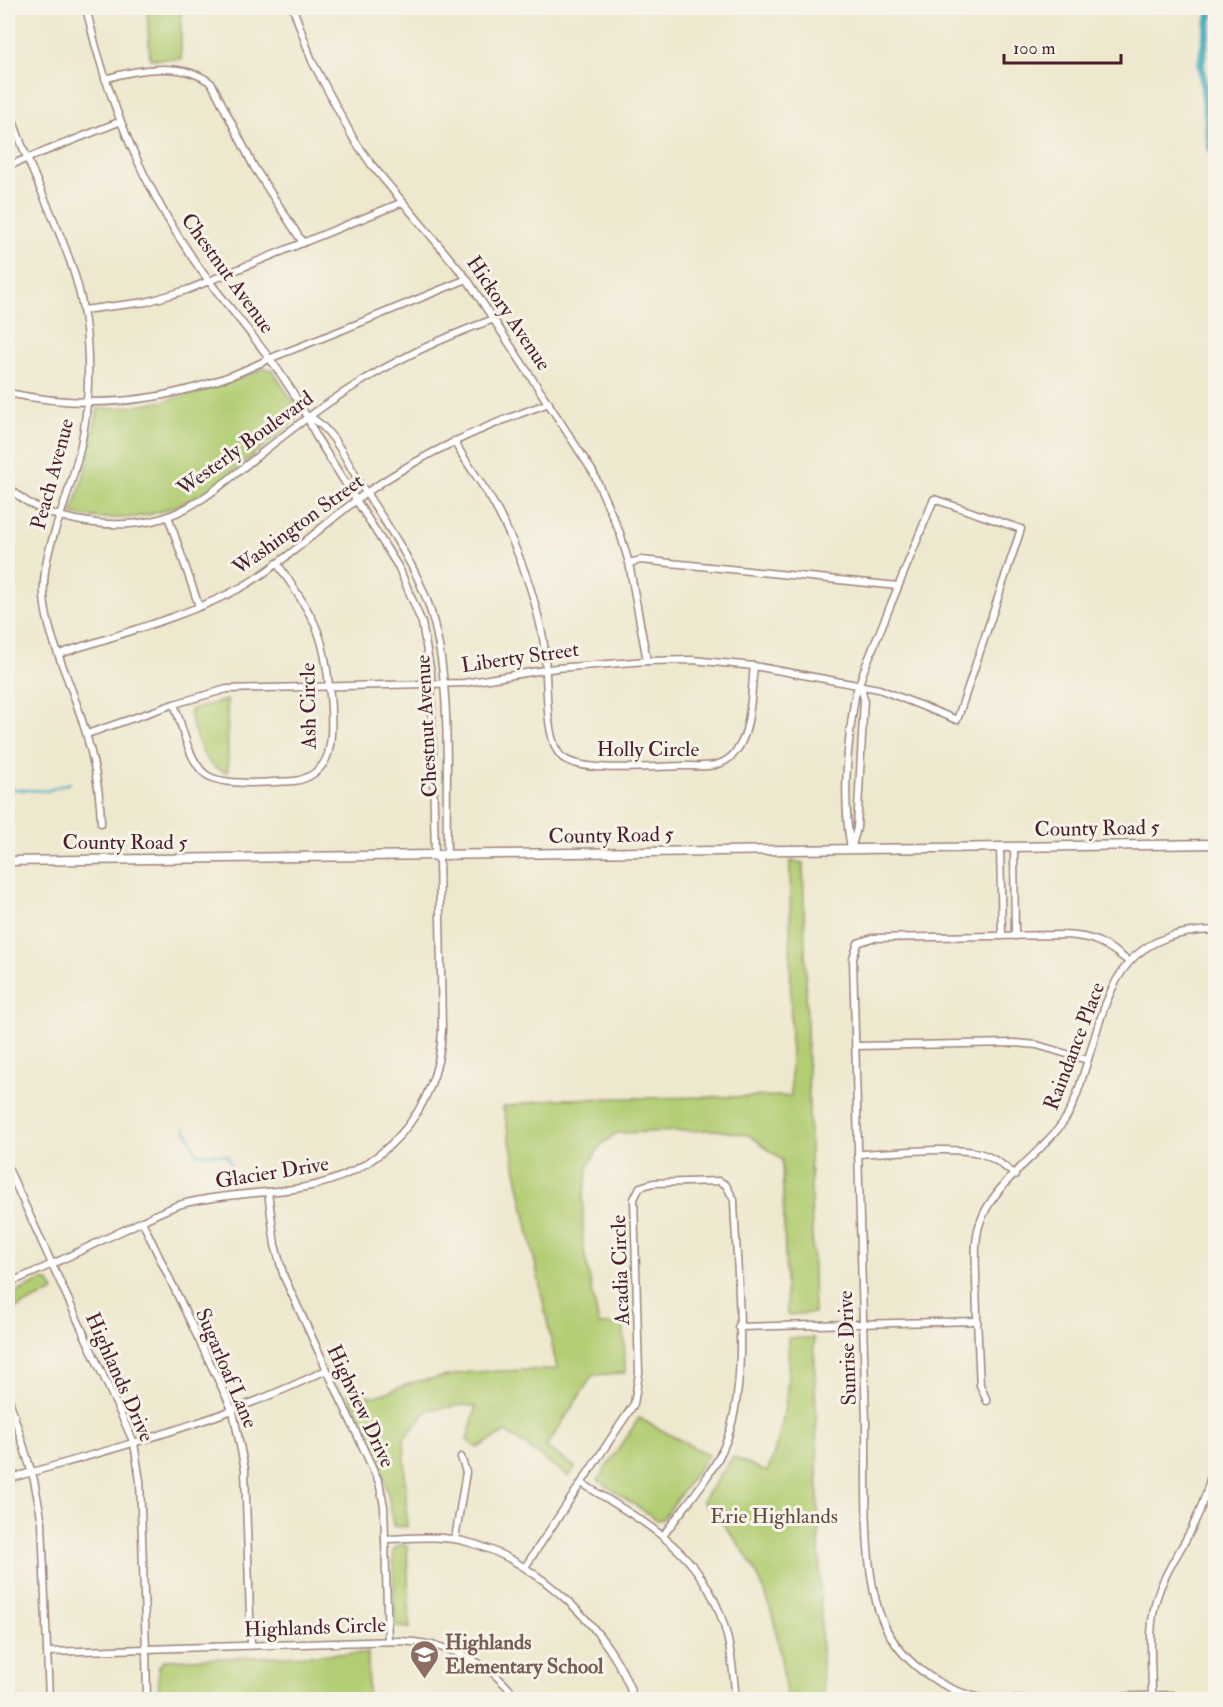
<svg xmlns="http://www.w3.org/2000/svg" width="1223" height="1707" font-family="'IM FELL Double Pica',serif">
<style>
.green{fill:#b2cd73;stroke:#7e764f;stroke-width:1.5}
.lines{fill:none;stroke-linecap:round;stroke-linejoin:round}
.stream{stroke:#3fabbe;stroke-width:2}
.canal{stroke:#3fabbe;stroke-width:8}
.street-casing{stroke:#9c847c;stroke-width:9}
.secondary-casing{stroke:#9c847c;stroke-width:11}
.street{stroke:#fff;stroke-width:6}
.secondary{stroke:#fff;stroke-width:8}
.labels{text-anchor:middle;stroke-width:6;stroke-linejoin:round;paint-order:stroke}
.street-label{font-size:21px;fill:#4a1f2b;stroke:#f7f3e8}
.park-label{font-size:21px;fill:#644a3d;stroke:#f7f3e8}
.education-label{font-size:21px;font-weight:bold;fill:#785e54;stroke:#f7f3e8;text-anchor:start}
</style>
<rect width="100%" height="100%" fill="#f7f3e8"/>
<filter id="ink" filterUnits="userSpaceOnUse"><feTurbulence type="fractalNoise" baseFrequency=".0167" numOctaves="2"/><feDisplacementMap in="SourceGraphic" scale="12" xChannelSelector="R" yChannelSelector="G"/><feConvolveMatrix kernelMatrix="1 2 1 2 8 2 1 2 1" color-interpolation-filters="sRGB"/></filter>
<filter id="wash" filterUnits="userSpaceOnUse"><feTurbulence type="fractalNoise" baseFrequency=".008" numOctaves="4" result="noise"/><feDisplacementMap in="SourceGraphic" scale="24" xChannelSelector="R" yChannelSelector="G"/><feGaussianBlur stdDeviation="1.35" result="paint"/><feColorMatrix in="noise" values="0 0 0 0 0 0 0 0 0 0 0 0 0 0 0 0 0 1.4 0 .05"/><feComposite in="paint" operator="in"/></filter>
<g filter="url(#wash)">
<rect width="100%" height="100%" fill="#eee8ce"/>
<g class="green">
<path d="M 147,8 L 181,8 L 181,59 L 150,59 Z"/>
<path d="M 265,368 L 272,370 L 299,411 L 298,418 C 223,478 176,535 72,514 L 87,465 L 98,409 C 158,407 210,391 265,368 Z"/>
<path d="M 227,700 L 228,772 C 201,769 196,734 189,713 L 190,710 Z"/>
<path d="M 790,861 L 803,863 L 814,1313 L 787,1315 L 782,1160 L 749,1135 L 715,1130 L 617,1133 L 601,1145 L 589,1164 L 583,1198 L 583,1246 L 599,1325 L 624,1324 L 625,1373 L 593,1375 L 546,1447 L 575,1467 L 569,1477 L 506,1432 L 477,1448 L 467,1440 L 476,1407 L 464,1405 L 428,1410 L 404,1439 L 407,1527 L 393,1526 C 388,1474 370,1440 348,1394 L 377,1396 L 414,1382 L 470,1372 L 557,1369 L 503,1107 L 554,1099 L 791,1096 Z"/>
<path d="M 43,1280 L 49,1282 L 54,1291 L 8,1312 L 8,1296 Z"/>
<path d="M 788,1338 L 814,1338 L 823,1699 L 787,1699 C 774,1607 769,1571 702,1501 L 733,1457 L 767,1472 C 785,1428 790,1386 788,1338 Z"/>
<path d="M 639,1418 L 708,1455 L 663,1519 L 657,1520 L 598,1480 Z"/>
<path d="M 399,1545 L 407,1545 L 410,1628 L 395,1627 L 393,1551 Z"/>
<path d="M 368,1653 L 368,1699 L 159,1699 L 158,1667 L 165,1660 Z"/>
</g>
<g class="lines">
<g class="stream">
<path d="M 8,789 L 46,791 L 70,783"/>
<path d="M 185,1128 L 197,1153 L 227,1155 L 231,1166"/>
</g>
<path class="canal" d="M 1211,8 L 1201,64 L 1211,148 L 1216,155"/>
</g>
</g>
<g filter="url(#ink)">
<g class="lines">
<defs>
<g id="street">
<path d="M 86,8 C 108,104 145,193 203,273 C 243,327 290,375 317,438 L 399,568 L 422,623 L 431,674 L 435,857"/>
<path d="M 293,8 L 312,61 L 353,138 L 371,164 L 467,279 L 593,472 L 620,533 L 629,563 L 647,661"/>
<path d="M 105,79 C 136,69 185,61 212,84 L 254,167 L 303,243"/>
<path d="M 8,103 C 24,163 57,217 75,276 C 87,315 90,361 87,402 C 85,437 75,471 64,504 C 54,534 42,563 44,596 C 46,628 61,661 72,691 C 88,734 100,777 101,823"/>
<path d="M 8,166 L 119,122"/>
<path d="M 83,310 L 146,302 L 187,290 L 403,202"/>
<path d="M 8,393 C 83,409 155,404 227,377 C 245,371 263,361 281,354 C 344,330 405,304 467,279"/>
<path d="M 308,416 C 334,428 348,465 363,488 C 387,525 413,561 428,603 C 454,678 445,777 447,856"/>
<path d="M 454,441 C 466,463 483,484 495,506 C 518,548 534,592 543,638 C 549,668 542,739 562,757 C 582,774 656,766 683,766 C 693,766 705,767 715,765 C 754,756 750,697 754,666"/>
<path d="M 8,486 C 25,505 51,515 76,520 C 101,525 127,526 152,521 C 194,512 227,480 259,455 C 289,431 319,408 351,388 C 395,360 444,337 494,319"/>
<path d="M 168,516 L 199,606"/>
<path d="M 629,563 L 641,560 L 898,586"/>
<path d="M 59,654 C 116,635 191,615 242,587 C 287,561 324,523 366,493 C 423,453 484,426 549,403"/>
<path d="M 174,704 C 182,724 187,756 203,772 C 218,788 272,782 294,781 C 309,779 323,770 328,754 C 336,726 328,654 316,627 C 306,604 291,584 277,563"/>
<path d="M 87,734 L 174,704 L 227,689 L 464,683 L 556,668 L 647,661 L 692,660 L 754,666 L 879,689 L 957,720 L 1021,529 L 934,499 L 864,670 L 855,696 C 847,747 842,798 851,849"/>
<path d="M 852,846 L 857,828 L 864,699 L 861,686"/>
<path d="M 1000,847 L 1002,936"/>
<path d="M 1014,847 L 1015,936"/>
<path d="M 856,1046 L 1015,1043 L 1037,1045 L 1087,1060"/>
<path d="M 858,1154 C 890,1153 951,1146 979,1153 C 994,1157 1004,1166 1015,1175"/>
<path d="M 8,1168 L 134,1443 L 140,1481 L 146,1649 L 47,1652"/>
<path d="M 268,1192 L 275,1245 L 284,1277 L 379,1482 L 384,1506 L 388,1641"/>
<path d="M 142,1221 L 233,1411 L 245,1470 L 251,1645"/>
<path d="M 8,1283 C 47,1268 85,1248 124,1230 C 143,1221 162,1210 182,1204 C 220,1194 261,1194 300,1188 C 380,1176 439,1112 442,1030 L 439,857"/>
<path d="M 738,1327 L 977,1321"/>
<path d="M 8,1396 L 34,1480 L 42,1522 L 49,1700"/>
<path d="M 987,1401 L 980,1385 C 978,1350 977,1315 976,1280 C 976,1263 974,1243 979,1226 C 992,1183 1039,1157 1064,1121 C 1075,1105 1080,1084 1086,1066 C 1110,987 1119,932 1216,930"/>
<path d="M 8,1479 C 116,1448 225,1420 326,1370"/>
<path d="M 583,1484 C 649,1525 707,1554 727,1636 C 732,1656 734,1678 736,1700"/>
<path d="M 385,1539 C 412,1538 441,1535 467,1542 C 536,1559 614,1632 634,1700"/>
<path d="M 455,1539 L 466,1472 L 461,1457"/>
<path d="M 525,1567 L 634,1404 L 639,1373 L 634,1199 L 640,1187 L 653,1183 L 719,1181 L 726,1185 L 734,1200 C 736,1269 752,1388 723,1449 C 708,1481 683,1508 663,1536"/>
<path d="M 1152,1695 C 1152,1662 1147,1625 1158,1594 C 1166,1570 1181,1550 1192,1528 C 1204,1504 1211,1480 1216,1454"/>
<path d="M 147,1700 L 146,1649 L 398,1641 C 443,1642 491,1660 517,1700"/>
<path d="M 995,1700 C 948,1695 904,1667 884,1624 C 861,1576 867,1476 866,1421 C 861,1267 857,1112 853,958 L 858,943 L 872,938 L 1064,935 C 1093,936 1105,943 1128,961"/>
<path d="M 1005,1700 L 1172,1695"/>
</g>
<path id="secondary" d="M 8,861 L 1216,844"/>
</defs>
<use href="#street" class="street-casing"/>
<use href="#secondary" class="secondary-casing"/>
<use href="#street" class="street"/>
<use href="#secondary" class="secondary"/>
</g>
</g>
<defs>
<symbol id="school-pin" viewBox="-11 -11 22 30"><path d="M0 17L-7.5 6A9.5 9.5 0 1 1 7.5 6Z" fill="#8d6e63" stroke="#f7f3e8"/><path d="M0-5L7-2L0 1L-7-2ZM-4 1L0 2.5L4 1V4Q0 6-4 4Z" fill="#fff"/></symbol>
</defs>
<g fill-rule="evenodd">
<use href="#school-pin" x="408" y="1638" width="33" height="45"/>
</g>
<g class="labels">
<g class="street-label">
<text transform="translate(228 273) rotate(54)" y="7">Chestnut Avenue</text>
<text transform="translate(509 313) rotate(56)" y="7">Hickory Avenue</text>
<text transform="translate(245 443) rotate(-36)" y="7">Westerly Boulevard</text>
<text transform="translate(52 474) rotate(-75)" y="7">Peach Avenue</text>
<text transform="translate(298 524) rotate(-36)" y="7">Washington Street</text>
<text transform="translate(520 657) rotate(-8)" y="7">Liberty Street</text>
<text transform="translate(308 706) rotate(-91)" y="7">Ash Circle</text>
<text transform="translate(426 726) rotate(-93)" y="7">Chestnut Avenue</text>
<text x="648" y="756">Holly Circle</text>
<text transform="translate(1097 828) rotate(-1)" y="7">County Road 5</text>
<text transform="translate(611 835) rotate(-1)" y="7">County Road 5</text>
<text x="125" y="849">County Road 5</text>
<text transform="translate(1074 1046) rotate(-69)" y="7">Raindance Place</text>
<text transform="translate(272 1172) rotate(-9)" y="7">Glacier Drive</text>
<text transform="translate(620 1270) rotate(-92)" y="7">Acadia Circle</text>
<text transform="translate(847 1348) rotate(-92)" y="7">Sunrise Drive</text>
<text transform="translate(227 1368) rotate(67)" y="7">Sugarloaf Lane</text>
<text transform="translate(120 1377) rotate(66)" y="7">Highlands Drive</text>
<text transform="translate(361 1406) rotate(65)" y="7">Highview Drive</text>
<text transform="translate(315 1627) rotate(-2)" y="7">Highlands Circle</text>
</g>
<g class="park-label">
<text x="774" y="1523">Erie Highlands</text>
</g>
<g class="education-label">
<text x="445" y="1649">Highlands<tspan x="445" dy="24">Elementary School</tspan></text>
</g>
</g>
<rect width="1223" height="1707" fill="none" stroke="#f7f3e8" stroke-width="30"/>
<path d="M1004 54v9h117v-9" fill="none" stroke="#4a1f2b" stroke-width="3"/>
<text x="1013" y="54" font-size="18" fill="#4a1f2b" stroke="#f7f3e8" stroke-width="4.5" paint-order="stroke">100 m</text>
</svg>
